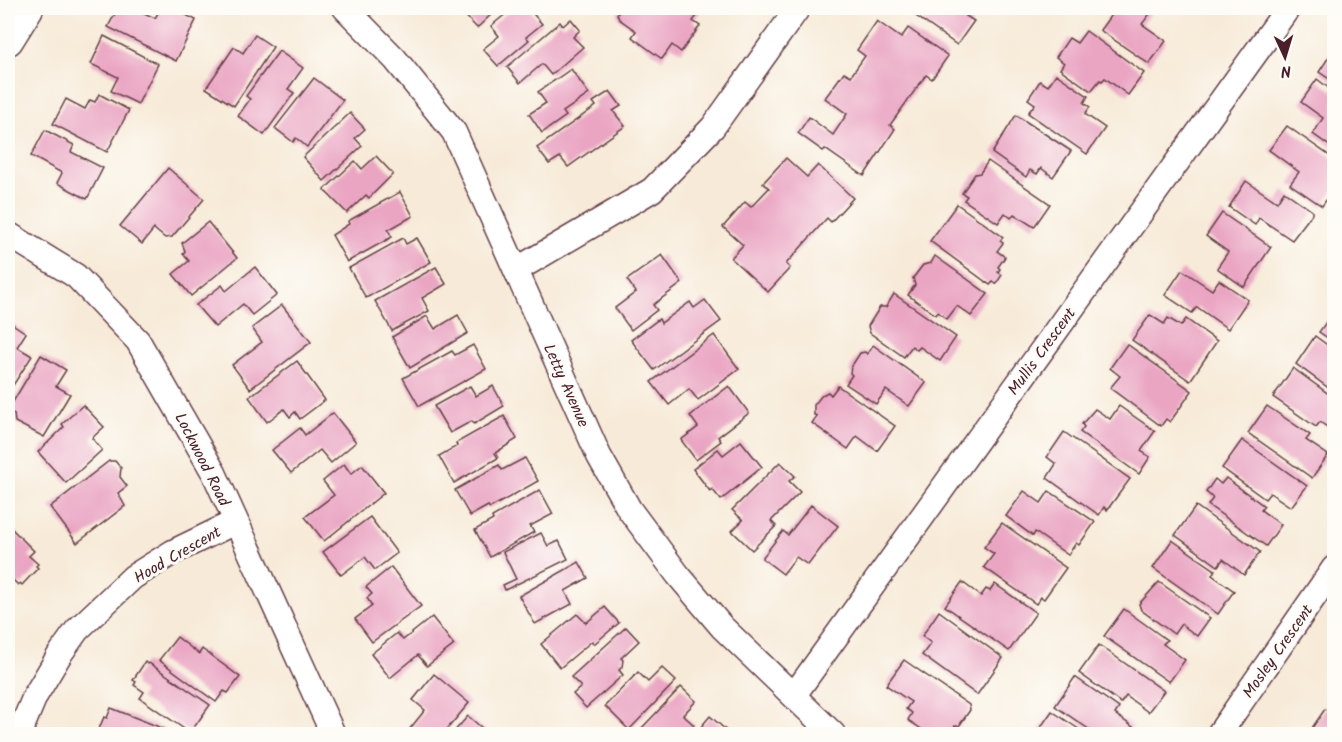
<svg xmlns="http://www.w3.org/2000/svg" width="1342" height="742" font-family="Kalam,sans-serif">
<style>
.building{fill:#eaa5c3}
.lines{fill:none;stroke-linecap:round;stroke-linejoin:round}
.minor-casing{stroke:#643d45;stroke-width:27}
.tertiary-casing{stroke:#643d45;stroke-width:33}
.minor{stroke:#fff;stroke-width:24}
.tertiary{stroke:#fff;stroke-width:30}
.labels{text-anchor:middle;stroke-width:6;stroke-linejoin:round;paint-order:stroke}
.street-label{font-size:16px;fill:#4a1f2b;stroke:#fdfcf7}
</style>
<rect width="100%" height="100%" fill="#fdfcf7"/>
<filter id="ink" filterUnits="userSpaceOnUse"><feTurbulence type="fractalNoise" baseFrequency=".0167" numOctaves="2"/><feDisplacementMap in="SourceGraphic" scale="12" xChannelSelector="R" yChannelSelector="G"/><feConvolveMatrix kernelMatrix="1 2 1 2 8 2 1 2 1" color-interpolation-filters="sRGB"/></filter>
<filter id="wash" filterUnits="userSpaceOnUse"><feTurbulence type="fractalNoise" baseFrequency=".008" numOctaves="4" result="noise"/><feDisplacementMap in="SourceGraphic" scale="24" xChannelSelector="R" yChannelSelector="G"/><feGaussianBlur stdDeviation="1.35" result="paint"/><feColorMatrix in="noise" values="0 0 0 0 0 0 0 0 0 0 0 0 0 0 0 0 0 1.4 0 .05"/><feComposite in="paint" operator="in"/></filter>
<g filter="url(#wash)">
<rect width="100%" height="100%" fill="#f7ead8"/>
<g id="blocks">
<g class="building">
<path d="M 118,8 L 133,8 L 155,18 L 161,8 L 172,8 L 196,20 L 176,61 L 108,27 Z"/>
<path d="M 458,8 L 498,8 L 477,28 Z"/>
<path d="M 513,8 L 528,8 L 542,24 L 526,37 L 529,40 L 498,66 L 483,49 L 499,36 L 491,26 Z"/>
<path d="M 621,8 L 703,8 L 693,21 L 700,26 L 681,52 L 672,45 L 662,59 L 632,37 L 636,31 L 619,19 L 617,14 Z"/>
<path d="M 921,8 L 972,8 L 966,16 L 974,21 L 957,45 L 916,16 Z"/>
<path d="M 1116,8 L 1150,8 L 1153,10 L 1142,24 L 1166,41 L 1149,64 L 1100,30 Z"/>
<path d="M 571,19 L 580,30 L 573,37 L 583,47 L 551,75 L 542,64 L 520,83 L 507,67 L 560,22 L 563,26 Z"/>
<path d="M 877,21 L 901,38 L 908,28 L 948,56 L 932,79 L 926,75 L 890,125 L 895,129 L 864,176 L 825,149 L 823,151 L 798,133 L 809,117 L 833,135 L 847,114 L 825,98 L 844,72 L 851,76 L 865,56 L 857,50 Z"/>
<path d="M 1086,31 L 1144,73 L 1128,95 L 1105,78 L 1102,81 L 1100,80 L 1091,91 L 1060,69 L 1064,63 L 1056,57 L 1069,38 L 1077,43 Z"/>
<path d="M 255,35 L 273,47 L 234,106 L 206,88 L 234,47 L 243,53 Z"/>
<path d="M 104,36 L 158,64 L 138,104 L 111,91 L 118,77 L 91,64 Z"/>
<path d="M 1334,49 L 1334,82 L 1319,72 Z"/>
<path d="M 279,51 L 303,68 L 288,89 L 294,93 L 264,135 L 238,116 L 250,99 L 246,96 Z"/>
<path d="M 571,69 L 589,94 L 563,112 L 566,116 L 542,133 L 529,114 L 546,103 L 538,92 Z"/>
<path d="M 1056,74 L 1088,96 L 1084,103 L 1090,107 L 1085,114 L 1105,128 L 1087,154 L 1028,113 L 1035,104 L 1028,99 L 1040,81 L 1048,86 Z"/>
<path d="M 314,78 L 343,100 L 307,147 L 296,138 L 293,142 L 275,128 Z"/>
<path d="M 1317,79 L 1334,92 L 1334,149 L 1313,134 L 1323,118 L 1301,102 Z"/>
<path d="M 610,91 L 621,106 L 613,111 L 625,126 L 568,167 L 560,157 L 549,164 L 537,148 L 596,106 L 593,102 Z"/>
<path d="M 99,94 L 129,110 L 107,152 L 53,124 L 66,99 L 85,109 L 90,100 L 95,102 Z"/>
<path d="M 350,113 L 365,129 L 355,138 L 362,146 L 324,181 L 303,157 Z"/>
<path d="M 1016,115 L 1071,151 L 1053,177 L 1041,168 L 1037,174 L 1030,170 L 1026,177 L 992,153 Z"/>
<path d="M 1287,126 L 1334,159 L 1334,189 L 1322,206 L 1290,184 L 1299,172 L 1269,150 Z"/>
<path d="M 45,130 L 74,145 L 71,152 L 103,168 L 87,199 L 57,183 L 62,173 L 31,156 Z"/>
<path d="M 376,156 L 393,174 L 369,198 L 366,195 L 347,213 L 324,190 L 355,161 L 362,169 Z"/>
<path d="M 786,158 L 807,177 L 818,165 L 853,198 L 831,222 L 827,218 L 786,264 L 790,268 L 768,292 L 731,258 L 743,245 L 723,227 L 745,202 L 751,207 L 769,188 L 763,183 Z"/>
<path d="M 988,161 L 1050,204 L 1034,227 L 1014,214 L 1011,218 L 1005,213 L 998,223 L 964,200 L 967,196 L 962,193 L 975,174 L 980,173 Z"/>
<path d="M 168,168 L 204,199 L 172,237 L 165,238 L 154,229 L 142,244 L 120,226 Z"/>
<path d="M 1246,181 L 1277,202 L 1284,191 L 1312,211 L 1312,214 L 1292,240 L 1259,218 L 1255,225 L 1229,207 Z"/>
<path d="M 400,192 L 413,216 L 388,230 L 392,237 L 347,262 L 332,235 L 349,224 L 348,221 Z"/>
<path d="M 957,204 L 1003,237 L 1000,241 L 1003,243 L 997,251 L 1005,257 L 998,267 L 1000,269 L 998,272 L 1002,275 L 996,284 L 993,282 L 990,285 L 930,241 Z"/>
<path d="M 1222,213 L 1271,247 L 1244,287 L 1217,268 L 1228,252 L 1206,236 Z"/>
<path d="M 208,222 L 237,258 L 191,296 L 173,274 L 189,261 L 183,254 L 185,251 L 182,243 Z"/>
<path d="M 403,238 L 406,244 L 417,238 L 431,262 L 366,298 L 349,268 Z"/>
<path d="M 662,255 L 682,283 L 653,305 L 657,310 L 631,330 L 615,308 L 636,292 L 627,280 Z"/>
<path d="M 935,256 L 988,294 L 971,316 L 957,306 L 947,319 L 938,312 L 936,315 L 908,295 L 915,285 L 913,278 L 923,265 L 931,263 Z"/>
<path d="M 255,267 L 277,295 L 252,315 L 243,304 L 215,327 L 196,305 L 222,285 L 226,291 Z"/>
<path d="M 436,267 L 446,284 L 422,298 L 429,311 L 392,331 L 375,301 Z"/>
<path d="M 1182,270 L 1212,290 L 1219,280 L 1248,300 L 1228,329 L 1197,307 L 1192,313 L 1165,295 Z"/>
<path d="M 894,294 L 956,337 L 940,361 L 920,347 L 917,350 L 912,346 L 904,357 L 870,333 L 868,326 L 880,307 L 886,307 Z"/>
<path d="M 705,300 L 721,321 L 654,370 L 631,340 L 659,319 L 661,323 L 690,302 L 694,308 Z"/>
<path d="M 282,305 L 311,342 L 250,389 L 232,365 L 262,342 L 252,328 Z"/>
<path d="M 1334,311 L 1334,342 L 1319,332 Z"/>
<path d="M 458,315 L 468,333 L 410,368 L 392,337 L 427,316 L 435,329 Z"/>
<path d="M 1150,315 L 1164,324 L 1168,318 L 1181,326 L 1186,319 L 1217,341 L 1190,381 L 1132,340 Z"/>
<path d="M 8,321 L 26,333 L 17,347 L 32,356 L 8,393 Z"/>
<path d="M 714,335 L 739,369 L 698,400 L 689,389 L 669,405 L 651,382 Z"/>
<path d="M 1315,336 L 1334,350 L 1334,392 L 1296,364 Z"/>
<path d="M 1127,344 L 1192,391 L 1170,422 L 1166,419 L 1161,426 L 1110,388 L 1120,376 L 1110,368 Z"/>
<path d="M 473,345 L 486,369 L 419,406 L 403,378 L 452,351 L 455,355 Z"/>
<path d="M 873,345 L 926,383 L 909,406 L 886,390 L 876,404 L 846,384 L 852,375 L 850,373 L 851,367 L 860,353 L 865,352 L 867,354 Z"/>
<path d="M 41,355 L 66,370 L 56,386 L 70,394 L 44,437 L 15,422 L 14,414 L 8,410 Z"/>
<path d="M 297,361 L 325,400 L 300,419 L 295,412 L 290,417 L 284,409 L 267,422 L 249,397 Z"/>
<path d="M 1293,368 L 1334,398 L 1334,432 L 1320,422 L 1316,427 L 1273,397 Z"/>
<path d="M 470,386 L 476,396 L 493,386 L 504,406 L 474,424 L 472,421 L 450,433 L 434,406 Z"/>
<path d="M 729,386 L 749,413 L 718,437 L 721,441 L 696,460 L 681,440 L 698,427 L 690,416 Z"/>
<path d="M 838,386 L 895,426 L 877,451 L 857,436 L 848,449 L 812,423 L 817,416 L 814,415 L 814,405 L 822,395 L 828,392 L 831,395 Z"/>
<path d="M 83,405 L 104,427 L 92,438 L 102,450 L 66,483 L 38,452 L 64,427 L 62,424 Z"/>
<path d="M 1119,406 L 1155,431 L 1141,451 L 1150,457 L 1139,474 L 1080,432 L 1084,427 L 1082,424 L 1095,409 L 1110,419 Z"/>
<path d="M 1267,406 L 1310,435 L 1306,440 L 1328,455 L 1312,478 L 1248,433 Z"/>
<path d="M 333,413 L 356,442 L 331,463 L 320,450 L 291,473 L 272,450 L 300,428 L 305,435 Z"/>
<path d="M 504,416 L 517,439 L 495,453 L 498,458 L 454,483 L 439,456 L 457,446 L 456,443 Z"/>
<path d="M 1064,432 L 1130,479 L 1107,510 L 1104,507 L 1099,515 L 1047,478 L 1056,464 L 1047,457 Z"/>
<path d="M 1242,440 L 1307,486 L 1291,507 L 1270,493 L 1265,499 L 1222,468 Z"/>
<path d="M 741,441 L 762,467 L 721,500 L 712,489 L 710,491 L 693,469 L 718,449 L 723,455 Z"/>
<path d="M 525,458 L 538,481 L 490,508 L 488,506 L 470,516 L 455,490 L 499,465 L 502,470 Z"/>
<path d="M 109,461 L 115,461 L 121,468 L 120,477 L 127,486 L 118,493 L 125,506 L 77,543 L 50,507 Z"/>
<path d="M 780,462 L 795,476 L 789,481 L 800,492 L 771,521 L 776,526 L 752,550 L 732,531 L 743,520 L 732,510 Z"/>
<path d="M 344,464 L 351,474 L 362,465 L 384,493 L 324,541 L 305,517 L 334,495 L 323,481 Z"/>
<path d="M 1226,478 L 1264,506 L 1261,510 L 1281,525 L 1266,546 L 1208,505 L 1213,498 L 1206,492 L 1215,479 L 1221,484 Z"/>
<path d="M 540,490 L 553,514 L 530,526 L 534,532 L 490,557 L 475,530 L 493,520 L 492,517 Z"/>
<path d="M 1024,491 L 1041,503 L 1049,491 L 1095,522 L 1079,545 L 1076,543 L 1068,555 L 1035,532 L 1033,536 L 1006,516 Z"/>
<path d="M 811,505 L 838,526 L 808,565 L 796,557 L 783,574 L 762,558 L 783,531 L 788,535 Z"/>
<path d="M 1196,506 L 1260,552 L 1244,575 L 1223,559 L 1218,566 L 1175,535 Z"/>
<path d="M 370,517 L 397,553 L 375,570 L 365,557 L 341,575 L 323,552 Z"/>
<path d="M 1002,523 L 1066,568 L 1044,599 L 1041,597 L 1036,604 L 984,567 L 994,554 L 984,547 Z"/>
<path d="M 8,525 L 34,551 L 29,556 L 38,564 L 36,566 L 38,568 L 22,585 L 20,583 L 18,585 L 8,575 Z"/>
<path d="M 541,533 L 548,546 L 559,541 L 568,559 L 505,590 L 503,585 L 516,579 L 503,552 Z"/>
<path d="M 1172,540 L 1215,570 L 1212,575 L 1234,591 L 1218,614 L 1153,568 Z"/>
<path d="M 579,562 L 588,578 L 565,591 L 572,604 L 535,624 L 519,596 Z"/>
<path d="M 391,567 L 421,606 L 372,642 L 355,619 L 372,606 L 367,598 L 372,594 L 366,587 Z"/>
<path d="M 962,582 L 981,596 L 986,589 L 990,591 L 995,584 L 1036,613 L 1009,651 L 945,606 Z"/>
<path d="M 1159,582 L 1210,618 L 1197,636 L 1181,624 L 1174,634 L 1141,610 L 1139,604 Z"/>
<path d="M 605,607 L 619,623 L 594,644 L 592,641 L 560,668 L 541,644 L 577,614 L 586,623 Z"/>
<path d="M 1124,609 L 1167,640 L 1163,644 L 1185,660 L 1169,682 L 1104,636 Z"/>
<path d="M 939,611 L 1003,658 L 977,695 L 922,655 L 931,643 L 922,636 Z"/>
<path d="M 432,617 L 454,645 L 427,666 L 418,655 L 390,678 L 371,654 L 397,633 L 403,640 Z"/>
<path d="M 626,627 L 639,641 L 621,658 L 623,660 L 622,667 L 619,670 L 623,675 L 586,708 L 573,694 L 581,687 L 571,677 Z"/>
<path d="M 177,637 L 199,654 L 202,649 L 240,677 L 228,693 L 224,691 L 216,702 L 159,660 Z"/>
<path d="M 1099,645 L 1164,691 L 1148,712 L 1126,696 L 1121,703 L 1079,673 Z"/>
<path d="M 904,660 L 969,705 L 970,710 L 959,726 L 955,726 L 950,734 L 929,734 L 908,720 L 912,713 L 906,709 L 911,702 L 886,685 Z"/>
<path d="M 145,662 L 148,664 L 149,663 L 210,705 L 190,733 L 140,698 L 144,692 L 134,685 L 136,682 L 133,680 Z"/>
<path d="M 662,668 L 676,681 L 629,730 L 605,706 L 638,672 L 648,682 Z"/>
<path d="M 434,674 L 469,703 L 443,734 L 413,734 L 408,731 L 425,710 L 413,700 Z"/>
<path d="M 1075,677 L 1119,708 L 1115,714 L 1133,727 L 1127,734 L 1096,734 L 1055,706 Z"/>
<path d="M 681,687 L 696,701 L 683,715 L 694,725 L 684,734 L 640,734 L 638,732 Z"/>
<path d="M 111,708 L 177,734 L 101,734 L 103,731 L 99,729 L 104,717 L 107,718 Z"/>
<path d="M 1325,709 L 1334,715 L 1334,734 L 1322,734 L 1312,728 Z"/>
<path d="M 1052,711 L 1086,734 L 1036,734 Z"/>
<path d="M 468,716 L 489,734 L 452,734 Z"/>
<path d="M 710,716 L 727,731 L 724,734 L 695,734 Z"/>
</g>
</g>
</g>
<g filter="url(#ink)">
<use href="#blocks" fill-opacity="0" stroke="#643d45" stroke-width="1.5"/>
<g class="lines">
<defs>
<g id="minor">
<path d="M 345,8 L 395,59 L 454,132 L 599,456 L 629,509 L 678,575 L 722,627 L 833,734"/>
<path d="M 8,234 L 76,276 L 138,341 L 214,473 L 333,734"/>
<path d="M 516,270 L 652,190 L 713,127 L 798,8"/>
<path d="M 794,695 L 1288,8"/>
<path d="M 19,734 L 35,696 L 60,654 L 77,630 L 133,577 L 173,552 L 235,522"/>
<path d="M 1219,734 L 1334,568"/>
</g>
<path id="tertiary" d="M 8,40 L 28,8"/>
</defs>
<use href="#minor" class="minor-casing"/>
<use href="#tertiary" class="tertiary-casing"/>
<use href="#minor" class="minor"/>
<use href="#tertiary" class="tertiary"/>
</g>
</g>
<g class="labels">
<g class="street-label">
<text transform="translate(1041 351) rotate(-54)" y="6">Mullis Crescent</text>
<text transform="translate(567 385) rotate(66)" y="6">Letty Avenue</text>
<text transform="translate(203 459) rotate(63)" y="6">Lockwood Road</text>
<text transform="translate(177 554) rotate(-30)" y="6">Hood Crescent</text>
<text transform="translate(1277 651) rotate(-55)" y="6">Mosley Crescent</text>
</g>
</g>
<rect width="1342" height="742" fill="none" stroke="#fdfcf7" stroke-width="30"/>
<g transform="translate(1285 57) rotate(176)" stroke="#fdfcf7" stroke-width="4.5" paint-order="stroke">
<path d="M0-4.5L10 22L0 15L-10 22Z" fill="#4a1f2b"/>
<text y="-9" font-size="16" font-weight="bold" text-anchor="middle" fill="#4a1f2b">N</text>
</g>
</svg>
